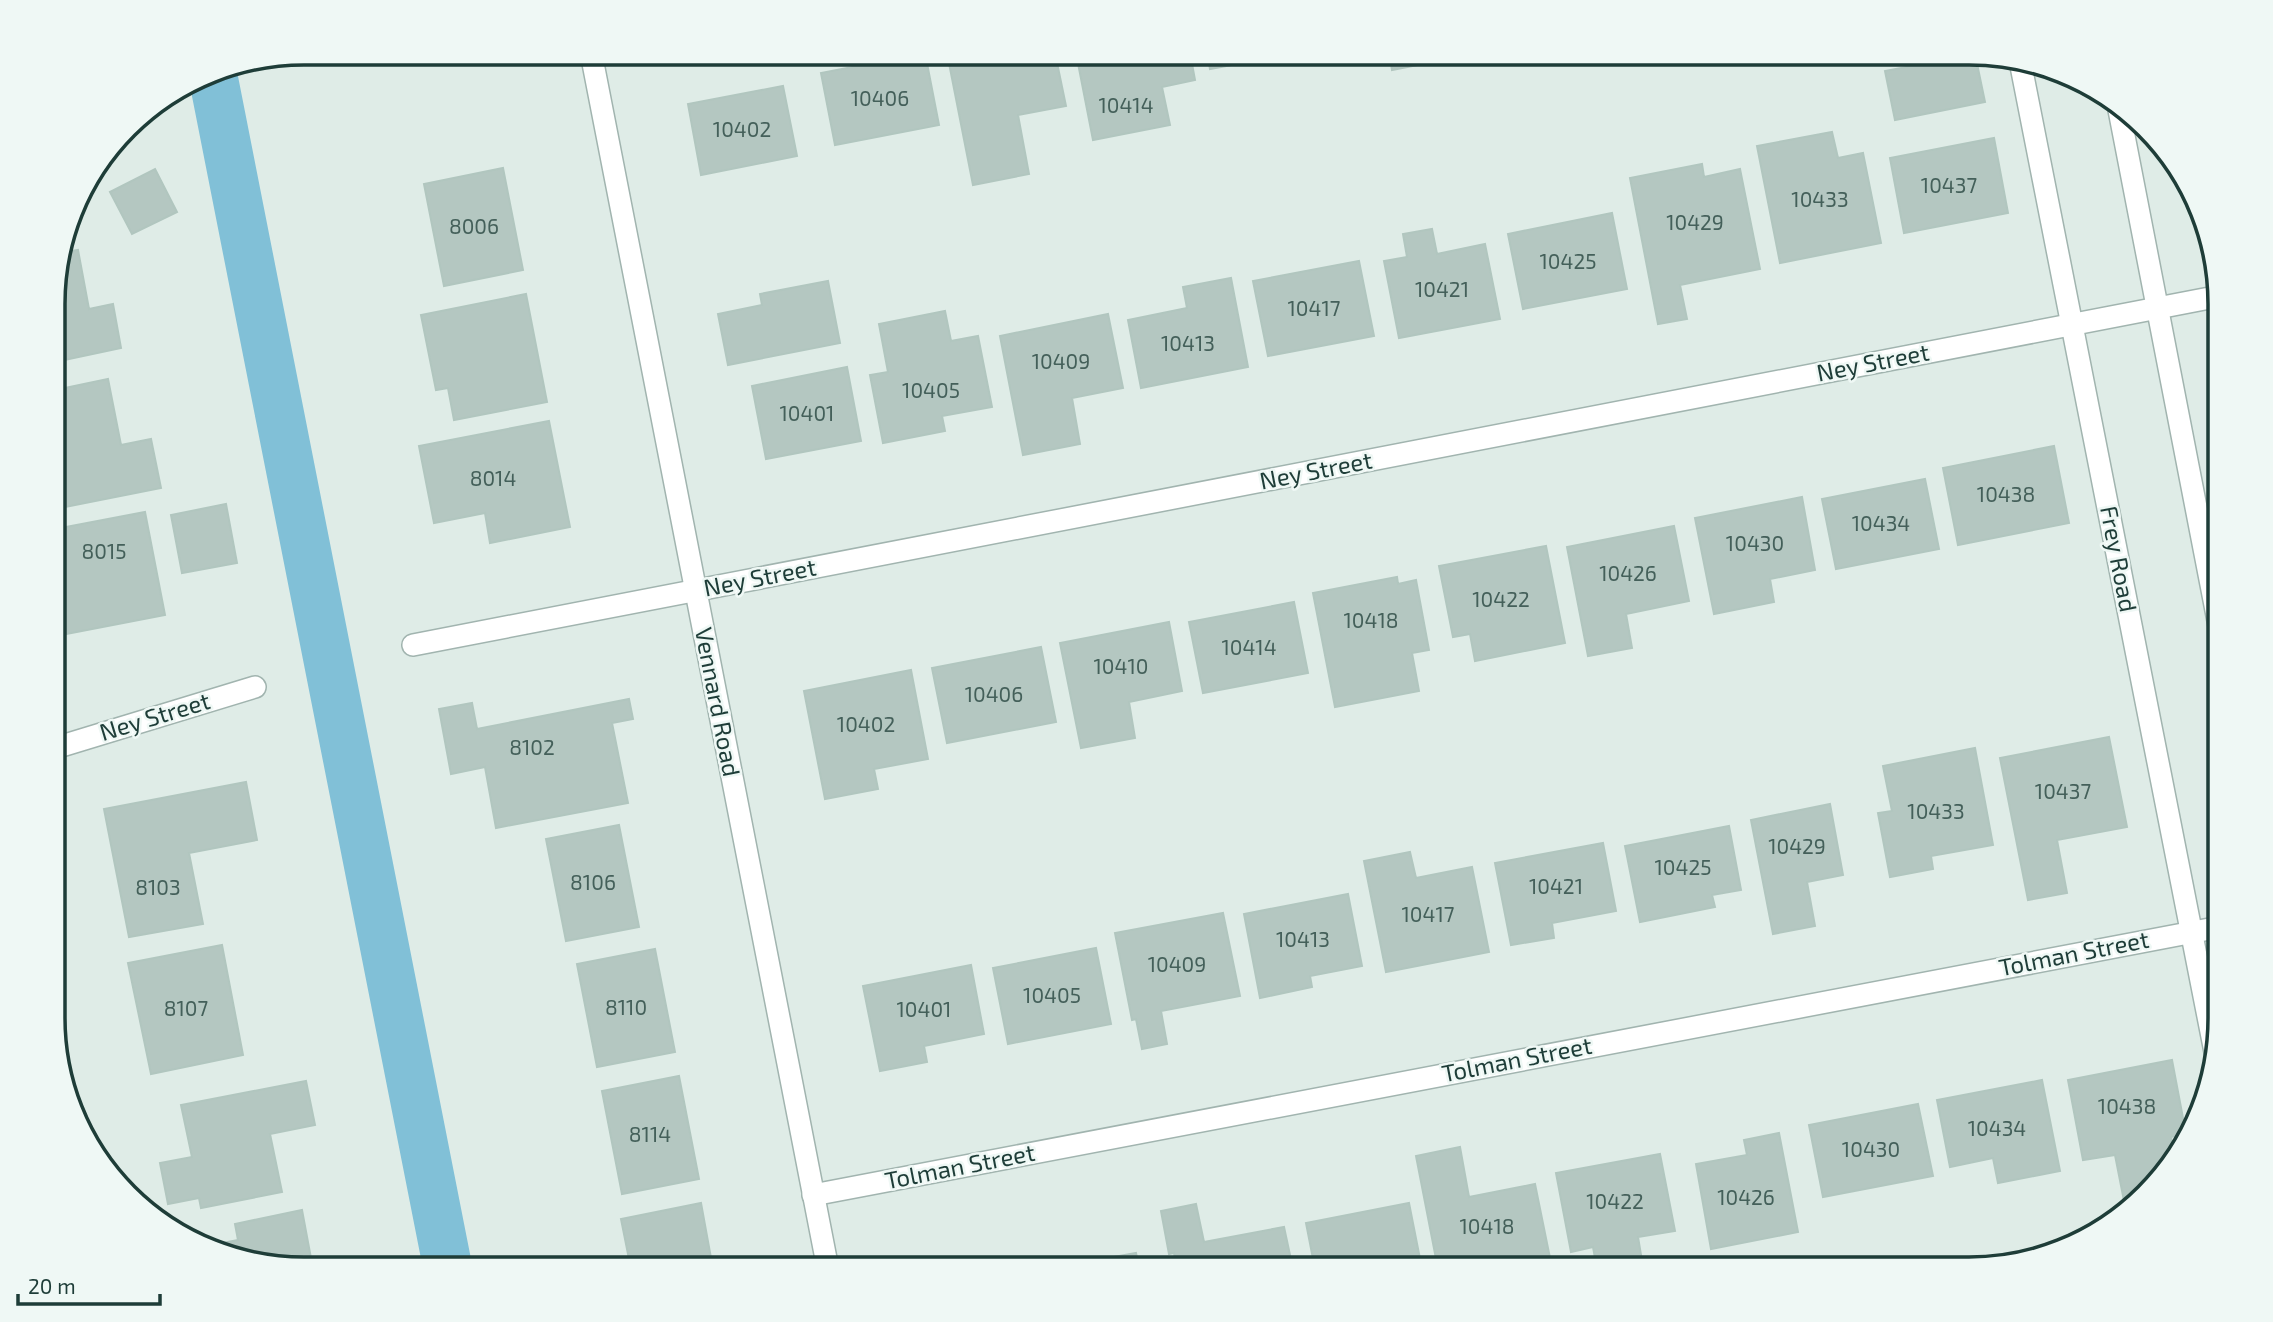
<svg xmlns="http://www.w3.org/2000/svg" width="2273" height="1322" font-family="'Exo 2',sans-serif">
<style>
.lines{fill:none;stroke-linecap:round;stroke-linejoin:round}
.canal{stroke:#81c0d7;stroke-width:49}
.building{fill:#b4c7c1;stroke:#b1c6bf;stroke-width:2}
.minor-casing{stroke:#a1b4af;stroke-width:24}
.minor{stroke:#fff;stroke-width:21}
.labels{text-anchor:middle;stroke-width:5;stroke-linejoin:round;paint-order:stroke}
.number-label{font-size:21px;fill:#44605a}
.street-label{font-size:24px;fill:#1e3d38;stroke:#eff8f5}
.rim{fill:none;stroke:#1e3d38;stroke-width:3.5}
</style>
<rect width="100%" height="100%" fill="#dfece7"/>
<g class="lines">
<path class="canal" d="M 212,71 L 448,1269"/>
</g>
<g class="building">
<path d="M 925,53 L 939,125 L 835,145 L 821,73 Z"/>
<path d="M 947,53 L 1055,53 L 1066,106 L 1018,115 L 1029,174 L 973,185 Z"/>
<path d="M 1076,53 L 1190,53 L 1195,80 L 1162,87 L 1170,125 L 1093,140 Z"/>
<path d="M 1207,53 L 1296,53 L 1210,69 Z"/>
<path d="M 1389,53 L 1426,53 L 1428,63 L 1392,70 Z"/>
<path d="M 1975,54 L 1985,102 L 1895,120 L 1885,71 Z"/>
<path d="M 783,86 L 797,156 L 701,175 L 688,104 Z"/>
<path d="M 1832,132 L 1838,158 L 1863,153 L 1881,243 L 1780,263 L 1757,146 Z"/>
<path d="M 1994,138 L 2008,213 L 1904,233 L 1890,158 Z"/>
<path d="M 118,140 L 124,146 L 92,174 Z"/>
<path d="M 1702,164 L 1704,177 L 1740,169 L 1760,269 L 1680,285 L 1687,319 L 1658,324 L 1630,178 Z"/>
<path d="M 2175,166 L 2187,178 L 2190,187 L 2180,189 Z"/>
<path d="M 503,168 L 523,270 L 444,286 L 424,184 Z"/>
<path d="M 155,169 L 177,212 L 132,234 L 110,192 Z"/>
<path d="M 1612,213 L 1627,289 L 1523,309 L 1508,234 Z"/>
<path d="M 1432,229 L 1437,254 L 1485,244 L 1500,319 L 1399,338 L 1384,261 L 1407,257 L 1403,234 Z"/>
<path d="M 78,250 L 89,309 L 113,304 L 121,348 L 55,362 L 55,271 L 60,253 Z"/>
<path d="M 1359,261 L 1374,336 L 1268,356 L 1253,281 Z"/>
<path d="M 1231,278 L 1248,367 L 1141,388 L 1128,320 L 1187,308 L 1183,287 Z"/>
<path d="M 828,281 L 840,343 L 728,365 L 718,314 L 762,305 L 760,294 Z"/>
<path d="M 526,294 L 547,402 L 454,420 L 448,388 L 436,390 L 421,315 Z"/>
<path d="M 945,311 L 951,341 L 978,336 L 992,407 L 942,416 L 945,431 L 883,443 L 870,375 L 888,372 L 879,324 Z"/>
<path d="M 1108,314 L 1123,388 L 1072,398 L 1080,444 L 1023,455 L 1000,336 Z"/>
<path d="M 847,367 L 861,441 L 766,459 L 752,386 Z"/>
<path d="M 108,379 L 121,445 L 151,439 L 161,488 L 55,509 L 55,390 Z"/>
<path d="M 549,421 L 570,527 L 490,543 L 485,513 L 434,523 L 419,446 Z"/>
<path d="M 2054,446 L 2069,523 L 1958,545 L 1943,468 Z"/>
<path d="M 1925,479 L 1939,549 L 1836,569 L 1822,499 Z"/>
<path d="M 1802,497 L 1815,570 L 1770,579 L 1774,602 L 1714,614 L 1695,518 Z"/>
<path d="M 226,504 L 237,563 L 182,573 L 171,515 Z"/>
<path d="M 145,512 L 165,615 L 66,634 L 55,575 L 55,529 Z"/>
<path d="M 1674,526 L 1689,601 L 1626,614 L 1632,648 L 1588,656 L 1567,547 Z"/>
<path d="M 1546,546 L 1565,643 L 1475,661 L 1470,634 L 1453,637 L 1439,566 Z"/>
<path d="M 1397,577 L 1398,584 L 1416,580 L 1429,650 L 1412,653 L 1419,691 L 1335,707 L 1313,593 Z"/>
<path d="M 1294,602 L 1308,673 L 1203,693 L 1189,622 Z"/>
<path d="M 1169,622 L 1182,691 L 1129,702 L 1135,738 L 1081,748 L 1060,643 Z"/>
<path d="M 1041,647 L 1056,722 L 947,743 L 932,668 Z"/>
<path d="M 911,670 L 928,759 L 874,769 L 878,789 L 825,799 L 804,691 Z"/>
<path d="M 629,699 L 633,719 L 612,723 L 628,803 L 496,828 L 485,767 L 451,774 L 439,709 L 472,703 L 477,729 Z"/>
<path d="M 2109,737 L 2127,827 L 2057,840 L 2067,893 L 2028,900 L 2000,758 Z"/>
<path d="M 1975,748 L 1993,845 L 1931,856 L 1933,869 L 1890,877 L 1878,813 L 1892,811 L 1883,766 Z"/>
<path d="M 246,782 L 257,840 L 189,853 L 203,924 L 129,937 L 104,809 Z"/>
<path d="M 1830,804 L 1843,875 L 1807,882 L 1815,926 L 1773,934 L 1751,820 Z"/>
<path d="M 619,825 L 639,927 L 566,941 L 546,839 Z"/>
<path d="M 1729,826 L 1741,890 L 1712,895 L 1715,907 L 1640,922 L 1625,846 Z"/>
<path d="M 1603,843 L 1616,911 L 1552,923 L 1554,938 L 1511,945 L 1495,863 Z"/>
<path d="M 1410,852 L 1416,878 L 1472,867 L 1489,952 L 1386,972 L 1364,861 Z"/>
<path d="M 1348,894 L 1362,966 L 1310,976 L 1312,987 L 1260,998 L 1244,914 Z"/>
<path d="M 1223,913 L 1240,996 L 1161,1011 L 1167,1044 L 1142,1049 L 1136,1019 L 1132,1020 L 1115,933 Z"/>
<path d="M 222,945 L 243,1055 L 151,1074 L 128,963 Z"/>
<path d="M 1096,948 L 1111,1024 L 1008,1044 L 993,968 Z"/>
<path d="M 655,949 L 675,1052 L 597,1067 L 577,964 Z"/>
<path d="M 971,965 L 984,1034 L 924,1046 L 927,1062 L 880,1071 L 863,986 Z"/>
<path d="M 2172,1060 L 2186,1134 L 2171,1137 L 2174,1157 L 2125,1206 L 2115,1155 L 2083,1160 L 2068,1080 Z"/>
<path d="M 679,1076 L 699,1179 L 622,1194 L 602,1091 Z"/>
<path d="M 2042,1080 L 2060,1171 L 1998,1183 L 1993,1158 L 1950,1167 L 1937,1100 Z"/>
<path d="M 306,1081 L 315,1125 L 270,1134 L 282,1192 L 201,1208 L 199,1198 L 168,1204 L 160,1163 L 192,1157 L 181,1105 Z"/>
<path d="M 1918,1104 L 1933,1176 L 1823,1197 L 1809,1125 Z"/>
<path d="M 1779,1133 L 1798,1232 L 1711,1249 L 1696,1164 L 1747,1155 L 1744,1140 Z"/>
<path d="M 1460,1147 L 1469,1197 L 1535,1184 L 1550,1258 L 1490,1269 L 1438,1269 L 1416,1156 Z"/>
<path d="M 1660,1154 L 1675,1231 L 1638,1237 L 1643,1267 L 1654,1265 L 1655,1269 L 1597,1269 L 1593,1247 L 1571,1252 L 1556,1173 Z"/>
<path d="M 701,1203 L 713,1269 L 631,1269 L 621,1219 Z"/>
<path d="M 1409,1203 L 1422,1269 L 1315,1269 L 1306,1223 Z"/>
<path d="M 1196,1204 L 1204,1242 L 1284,1227 L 1293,1269 L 1177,1269 L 1174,1253 L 1169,1254 L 1161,1211 Z"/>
<path d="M 302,1210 L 313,1269 L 303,1269 L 212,1245 L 238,1240 L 235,1224 Z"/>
<path d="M 1136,1253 L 1138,1262 L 1159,1258 L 1161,1269 L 1099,1269 L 1097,1260 Z"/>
</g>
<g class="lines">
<defs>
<g id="minor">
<path d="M 591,53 L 828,1269"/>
<path d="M 2021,66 L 2215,1052"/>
<path d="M 2119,110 L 2220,631"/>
<path d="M 413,645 L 2220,296"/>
<path d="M 55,748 L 255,687"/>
<path d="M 813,1195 L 2220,927"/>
</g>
</defs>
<use href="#minor" class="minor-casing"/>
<use href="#minor" class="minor"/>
</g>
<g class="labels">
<g class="number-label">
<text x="880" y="106">10406</text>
<text x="1126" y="113">10414</text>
<text x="742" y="137">10402</text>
<text x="1949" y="193">10437</text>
<text x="1820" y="207">10433</text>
<text x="1695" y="230">10429</text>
<text x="474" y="234">8006</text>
<text x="1568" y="269">10425</text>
<text x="1442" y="297">10421</text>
<text x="1314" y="316">10417</text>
<text x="1188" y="351">10413</text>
<text x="1061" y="369">10409</text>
<text x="931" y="398">10405</text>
<text x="807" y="421">10401</text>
<text x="493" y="486">8014</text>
<text x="2006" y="502">10438</text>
<text x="1881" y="531">10434</text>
<text x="1755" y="551">10430</text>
<text x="104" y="559">8015</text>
<text x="1628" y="581">10426</text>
<text x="1501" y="607">10422</text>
<text x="1371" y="628">10418</text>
<text x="1249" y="655">10414</text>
<text x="1121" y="674">10410</text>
<text x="994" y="702">10406</text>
<text x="866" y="732">10402</text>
<text x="532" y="755">8102</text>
<text x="2063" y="799">10437</text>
<text x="1936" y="819">10433</text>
<text x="1797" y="854">10429</text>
<text x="1683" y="875">10425</text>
<text x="593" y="890">8106</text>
<text x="1556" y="894">10421</text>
<text x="158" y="895">8103</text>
<text x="1428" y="922">10417</text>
<text x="1303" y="947">10413</text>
<text x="1177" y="972">10409</text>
<text x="1052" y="1003">10405</text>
<text x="626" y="1015">8110</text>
<text x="186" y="1016">8107</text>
<text x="924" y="1017">10401</text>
<text x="2127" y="1114">10438</text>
<text x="1997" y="1136">10434</text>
<text x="650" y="1142">8114</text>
<text x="1871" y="1157">10430</text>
<text x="1746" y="1205">10426</text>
<text x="1615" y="1209">10422</text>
<text x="1487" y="1234">10418</text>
</g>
<g class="street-label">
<text transform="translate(1873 363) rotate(-11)" y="8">Ney Street</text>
<text transform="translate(1316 471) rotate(-11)" y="8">Ney Street</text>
<text transform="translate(2118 559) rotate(79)" y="8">Frey Road</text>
<text transform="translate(760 578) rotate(-11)" y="8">Ney Street</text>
<text transform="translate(717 702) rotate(79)" y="8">Vennard Road</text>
<text transform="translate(155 717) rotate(-17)" y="8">Ney Street</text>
<text transform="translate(2074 954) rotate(-11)" y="8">Tolman Street</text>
<text transform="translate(1517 1060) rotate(-11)" y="8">Tolman Street</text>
<text transform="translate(960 1167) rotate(-11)" y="8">Tolman Street</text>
</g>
</g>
<path d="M0 0H2273V1322H0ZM304 65H1969A239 239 0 0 1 2208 304V1018A239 239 0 0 1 1969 1257H304A239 239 0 0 1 65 1018V304A239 239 0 0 1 304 65Z" fill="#eff8f5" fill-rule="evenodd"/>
<path class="rim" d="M304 65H1969A239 239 0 0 1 2208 304V1018A239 239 0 0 1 1969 1257H304A239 239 0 0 1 65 1018V304A239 239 0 0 1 304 65Z"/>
<path d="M18 1294v10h142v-10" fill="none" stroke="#1e3d38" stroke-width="3.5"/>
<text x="28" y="1294" font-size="21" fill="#1e3d38" stroke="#eff8f5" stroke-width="5" paint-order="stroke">20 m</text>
</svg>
